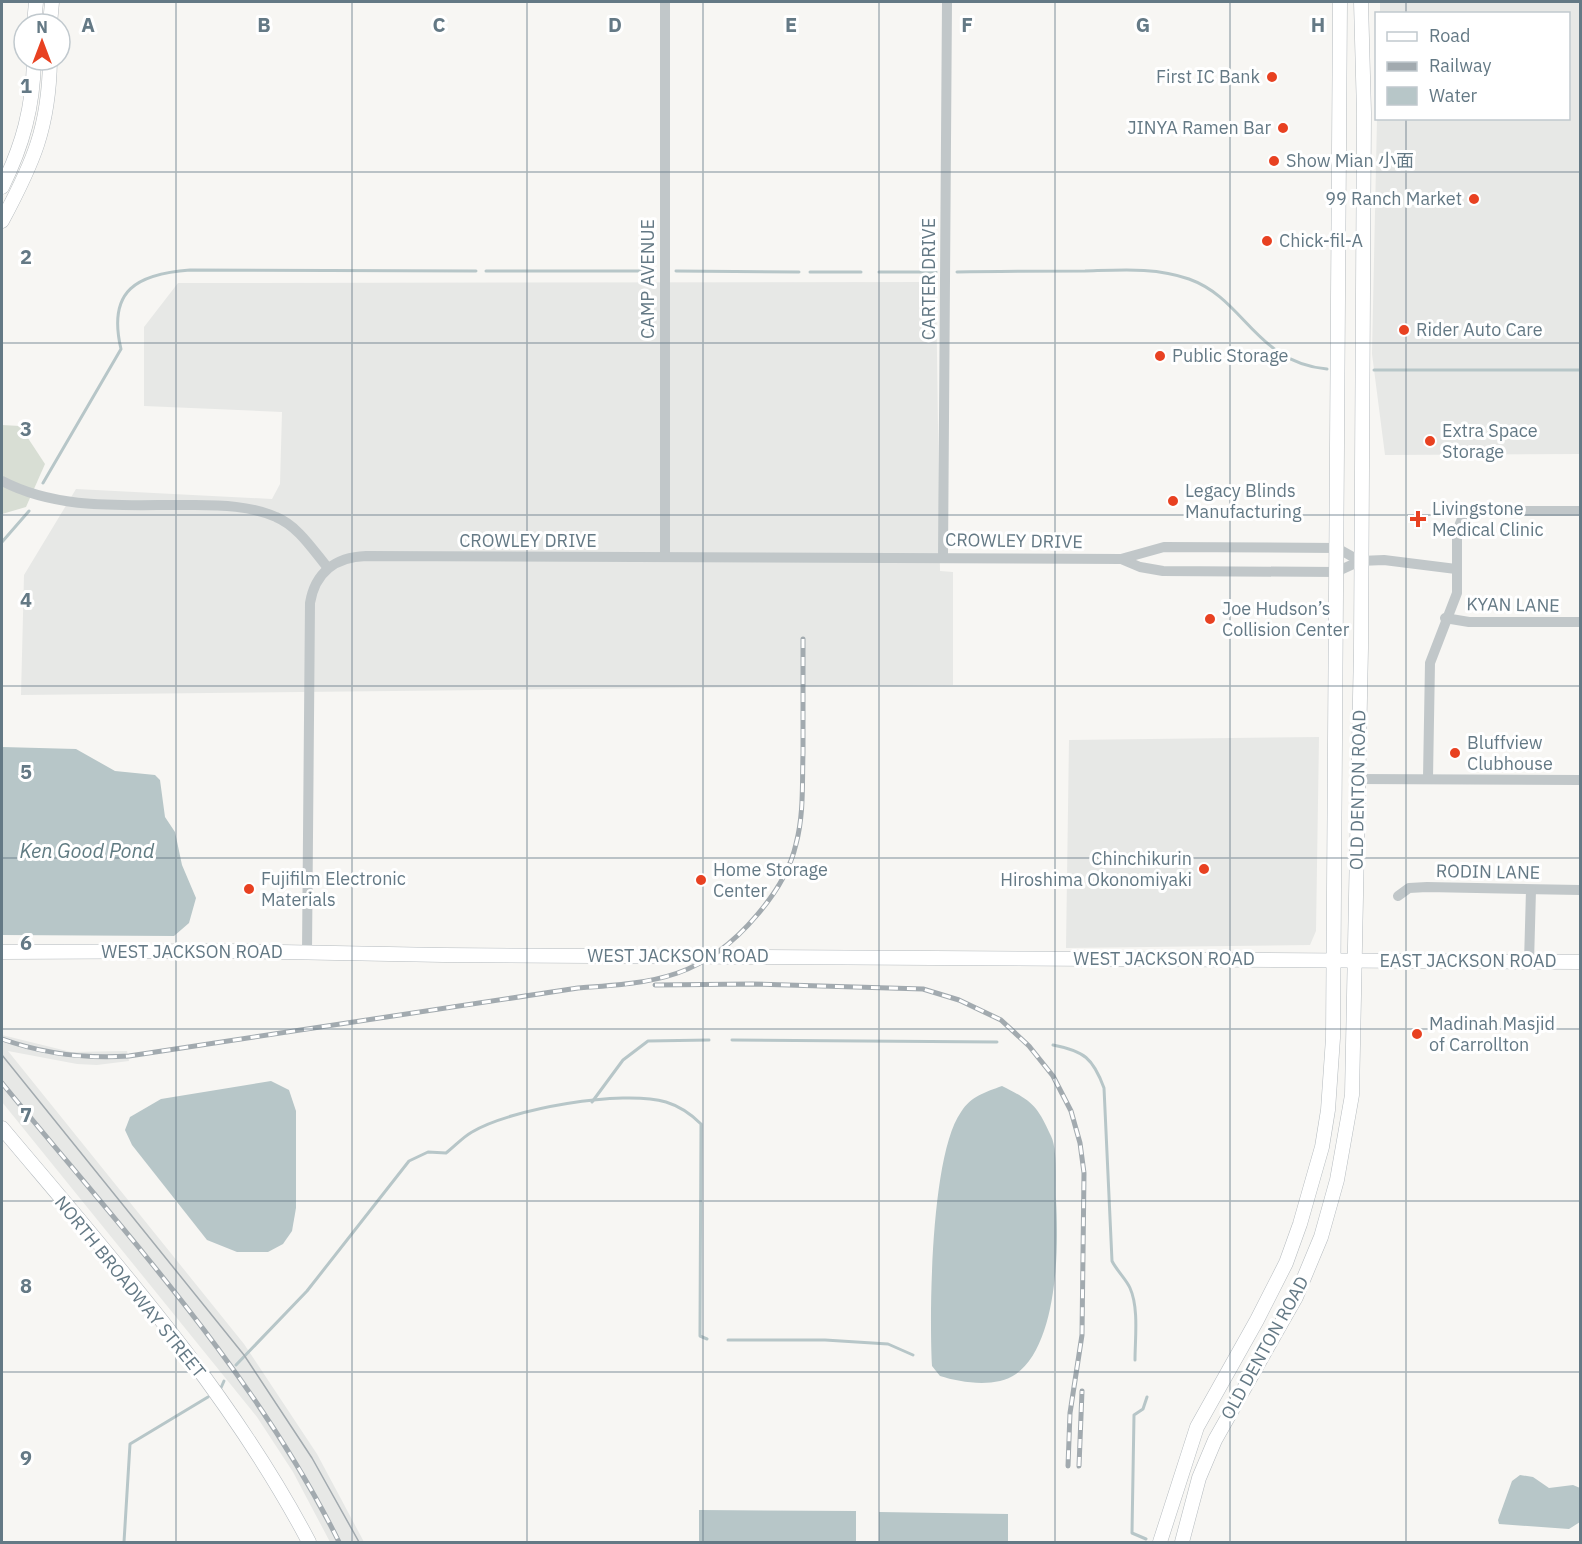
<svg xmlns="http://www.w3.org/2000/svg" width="1582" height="1544" font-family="'IBM Plex Sans','Noto Sans SC',sans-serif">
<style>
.built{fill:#e7e8e6}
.green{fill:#d8ded4}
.water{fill:#b7c6c8}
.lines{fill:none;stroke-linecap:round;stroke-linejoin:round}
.stream{stroke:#b7c6c8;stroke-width:3}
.secondary-casing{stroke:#b4babe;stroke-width:15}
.street{stroke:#c1c7c9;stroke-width:10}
.secondary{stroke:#fff;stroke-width:14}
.tram{stroke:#a2aaaf;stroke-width:1.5}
.rail-casing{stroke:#a2aaaf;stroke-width:5}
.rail{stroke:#fff;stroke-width:3;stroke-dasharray:9;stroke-linecap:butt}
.grid{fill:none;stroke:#647985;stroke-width:1.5;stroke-opacity:0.55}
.poi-dot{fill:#e84121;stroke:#fff;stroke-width:2}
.labels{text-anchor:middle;stroke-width:6;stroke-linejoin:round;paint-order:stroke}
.poi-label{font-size:18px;fill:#647985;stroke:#fff;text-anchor:start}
.street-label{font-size:18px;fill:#647985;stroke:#fff}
.water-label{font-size:20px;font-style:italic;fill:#607b82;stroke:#fff}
.grid-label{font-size:20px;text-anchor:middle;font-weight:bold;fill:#647985;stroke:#fff;stroke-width:6;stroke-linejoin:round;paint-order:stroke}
</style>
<rect width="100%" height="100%" fill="#f7f6f3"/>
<g class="built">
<path d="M 1380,2 L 1580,2 L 1580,454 L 1385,455 L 1372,354 L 1377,119 L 1568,118 L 1568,14 L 1380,13 Z"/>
<path d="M 936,282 L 940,571 L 953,572 L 953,685 L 21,695 L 24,575 L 76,489 L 272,499 L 280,484 L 282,412 L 144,406 L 144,327 L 178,283 Z"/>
<path d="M 1319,737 L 1316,931 L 1310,945 L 1066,948 L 1069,740 Z"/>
<path d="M 2,1035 L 71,1052 L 127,1051 L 129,1061 L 97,1065 L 77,1064 L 8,1051 L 244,1344 L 317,1454 L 364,1542 L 330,1542 L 293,1472 L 257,1417 L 2,1102 Z"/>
</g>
<path class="green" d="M 2,425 L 20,426 L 45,464 L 26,507 L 2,514 Z"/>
<g class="water">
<path d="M 2,747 L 76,749 L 115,771 L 155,775 L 160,780 L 165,817 L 175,832 L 182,865 L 196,898 L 189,923 L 174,936 L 2,935 Z"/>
<path d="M 271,1081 L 289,1090 L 296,1111 L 296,1208 L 292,1231 L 283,1244 L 268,1252 L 237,1252 L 207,1240 L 132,1145 L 125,1130 L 130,1117 L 161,1099 Z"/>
<path d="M 1002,1086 C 1032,1101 1037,1105 1051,1136 C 1058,1150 1055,1184 1056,1200 C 1059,1246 1058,1344 1016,1374 C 996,1388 962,1383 940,1376 L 932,1366 C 929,1311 931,1154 961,1112 C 971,1096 986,1092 1002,1086 Z"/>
<path d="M 1520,1475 L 1533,1477 L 1549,1488 L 1573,1485 L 1580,1488 L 1580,1522 L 1569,1529 L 1499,1524 L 1498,1520 L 1512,1481 Z"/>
<path d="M 699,1510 L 856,1511 L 856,1542 L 699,1542 Z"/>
<path d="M 879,1512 L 1008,1514 L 1008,1542 L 879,1542 Z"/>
</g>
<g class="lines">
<g class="stream">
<path d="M 486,271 L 651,271"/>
<path d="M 676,271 L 799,272"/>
<path d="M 810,272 L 861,272"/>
<path d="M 879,272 L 936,272"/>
<path d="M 957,272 C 999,271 1042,271 1085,271 C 1120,270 1156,267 1189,279 C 1245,299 1255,362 1327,369"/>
<path d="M 1374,370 L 1580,370"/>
<path d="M 43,483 L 121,349 C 107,290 137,274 190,270 L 476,271"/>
<path d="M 2,542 L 29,511"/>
<path d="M 732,1040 L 997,1042"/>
<path d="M 1053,1045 C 1084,1051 1093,1058 1104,1088 L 1112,1261 C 1117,1271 1126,1279 1130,1288 C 1139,1308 1135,1339 1135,1360"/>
<path d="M 592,1102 L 623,1060 L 648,1041 L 709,1040"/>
<path d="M 728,1340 L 825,1340 L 888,1344 L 913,1355"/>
<path d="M 236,1365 L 307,1291 L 409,1161 L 428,1152 L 446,1153 C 455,1146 463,1137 472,1132 C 510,1109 623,1089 666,1102 C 679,1106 692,1115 701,1124 L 700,1331 L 700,1336 L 707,1339"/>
<path d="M 220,1390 L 224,1381"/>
<path d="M 1146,1539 L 1132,1533 L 1134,1415 L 1143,1409 L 1147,1397"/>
<path d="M 124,1542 L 130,1444 L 208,1397"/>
</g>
<defs>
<g id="secondary">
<path d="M 34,24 L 36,2"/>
<path d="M 50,24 L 52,2"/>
<path d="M 2,187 C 23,145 33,107 34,60"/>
<path d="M 2,221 C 33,163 49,128 50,60"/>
<path d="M 2,952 L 228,951 L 443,955 L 1580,962"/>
<path d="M 2,1128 C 112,1259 229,1390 309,1542"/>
<path d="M 1160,1542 L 1197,1427 L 1257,1320 L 1286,1263 L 1300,1224 L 1322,1147 L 1328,1110 L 1333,1038 L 1340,2"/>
<path d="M 1182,1542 L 1199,1478 L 1215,1440 L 1296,1297 L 1321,1237 L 1337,1180 L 1352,1095 L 1361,648 L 1364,113 L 1361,2"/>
</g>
</defs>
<use href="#secondary" class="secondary-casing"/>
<g class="street">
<path d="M 2,481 C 61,512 130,504 195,505 C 221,505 251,506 276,517 C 298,526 313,550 328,568"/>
<path d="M 665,557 L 665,2"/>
<path d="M 943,557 L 947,2"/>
<path d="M 1121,559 L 1140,567 L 1163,571 L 1336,572 L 1360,561 L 1384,560 L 1456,569"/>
<path d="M 1445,618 L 1469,622 L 1580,622"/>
<path d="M 1428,778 L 1430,663 L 1457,593 L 1457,531 L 1465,511 L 1580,511"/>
<path d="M 1358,779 L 1580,780"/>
<path d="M 1398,896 L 1409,888 L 1427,887 L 1580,890"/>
<path d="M 307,952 L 310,603 C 315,573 335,557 366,556 L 1121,559 L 1164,547 L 1337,548 L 1360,561"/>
<path d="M 1529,962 L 1531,890"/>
</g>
<use href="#secondary" class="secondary"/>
<path class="tram" d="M 2,1055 L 244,1355 L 312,1458 L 359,1542"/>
<defs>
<g id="rail">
<path d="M 655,985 L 752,984 L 923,989 L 959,1000 L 1001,1020 L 1029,1046 L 1053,1076 L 1071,1111 L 1080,1143 L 1084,1173 L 1082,1335 L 1070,1413 L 1068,1466"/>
<path d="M 2,1039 C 44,1054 84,1059 129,1056 L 578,988 C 656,983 704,978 757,915 C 775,894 790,871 796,844 C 804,814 802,784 803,753 C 803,715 803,677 803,639"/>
<path d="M 2,1083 C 121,1229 255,1372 339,1542"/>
<path d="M 1079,1466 L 1082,1391"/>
</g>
</defs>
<use href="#rail" class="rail-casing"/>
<use href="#rail" class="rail"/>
</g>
<path class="grid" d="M 176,2 L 176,1542M 352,2 L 352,1542M 527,2 L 527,1542M 703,2 L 703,1542M 879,2 L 879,1542M 1055,2 L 1055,1542M 1230,2 L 1230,1542M 1406,2 L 1406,14M 1406,118 L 1406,1542M 2,172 L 1580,172M 2,343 L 1580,343M 2,515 L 1580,515M 2,686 L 1580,686M 2,858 L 1580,858M 2,1029 L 1580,1029M 2,1201 L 1580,1201M 2,1372 L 1580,1372"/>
<g class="poi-dot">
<circle cx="1272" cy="77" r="6"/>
<circle cx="1283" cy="128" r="6"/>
<circle cx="1274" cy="161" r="6"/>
<circle cx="1474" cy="199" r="6"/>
<circle cx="1267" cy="241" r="6"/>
<circle cx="1404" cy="330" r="6"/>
<circle cx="1160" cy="356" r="6"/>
<circle cx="1430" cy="441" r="6"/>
<circle cx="1173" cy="501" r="6"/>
<path d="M1415 510h6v6h6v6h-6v6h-6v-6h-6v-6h6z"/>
<circle cx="1210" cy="619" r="6"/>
<circle cx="1455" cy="753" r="6"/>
<circle cx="1204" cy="869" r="6"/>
<circle cx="701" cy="880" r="6"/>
<circle cx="249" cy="889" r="6"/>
<circle cx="1417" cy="1034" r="6"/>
</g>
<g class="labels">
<g class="poi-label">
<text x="1260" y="83" text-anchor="end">First IC Bank</text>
<text x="1271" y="134" text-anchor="end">JINYA Ramen Bar</text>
<text x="1286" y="167">Show Mian 小面</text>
<text x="1462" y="205" text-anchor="end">99 Ranch Market</text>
<text x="1279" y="247">Chick-fil-A</text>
<text x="1416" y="336">Rider Auto Care</text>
<text x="1172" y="362">Public Storage</text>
<text x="1442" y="437">Extra Space<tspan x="1442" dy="21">Storage</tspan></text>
<text x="1185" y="497">Legacy Blinds<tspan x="1185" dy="21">Manufacturing</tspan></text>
<text x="1432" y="515">Livingstone<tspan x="1432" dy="21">Medical Clinic</tspan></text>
<text x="1222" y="615">Joe Hudson’s<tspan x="1222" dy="21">Collision Center</tspan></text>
<text x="1467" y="749">Bluffview<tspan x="1467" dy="21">Clubhouse</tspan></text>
<text x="1192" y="865" text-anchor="end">Chinchikurin<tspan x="1192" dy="21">Hiroshima Okonomiyaki</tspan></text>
<text x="713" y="876">Home Storage<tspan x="713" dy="21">Center</tspan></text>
<text x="261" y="885">Fujifilm Electronic<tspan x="261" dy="21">Materials</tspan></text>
<text x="1429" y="1030">Madinah Masjid<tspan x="1429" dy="21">of Carrollton</tspan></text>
</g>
<g class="street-label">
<text transform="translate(648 279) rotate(-90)" y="6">CAMP AVENUE</text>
<text transform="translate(929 279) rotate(-90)" y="6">CARTER DRIVE</text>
<text x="528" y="547">CROWLEY DRIVE</text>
<text transform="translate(1014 541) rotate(1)" y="6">CROWLEY DRIVE</text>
<text transform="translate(1513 605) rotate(1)" y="6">KYAN LANE</text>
<text transform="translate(1358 790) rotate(-89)" y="6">OLD DENTON ROAD</text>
<text transform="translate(1488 872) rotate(1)" y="6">RODIN LANE</text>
<text x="192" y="958">WEST JACKSON ROAD</text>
<text x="678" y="962">WEST JACKSON ROAD</text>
<text x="1164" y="965">WEST JACKSON ROAD</text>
<text x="1468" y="967">EAST JACKSON ROAD</text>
<text transform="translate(130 1287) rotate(51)" y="6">NORTH BROADWAY STREET</text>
<text transform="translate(1265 1348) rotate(-61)" y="6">OLD DENTON ROAD</text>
</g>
<g class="water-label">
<text x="87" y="858">Ken Good Pond</text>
</g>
</g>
<g class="grid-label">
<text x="88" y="32">A</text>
<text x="264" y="32">B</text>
<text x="439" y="32">C</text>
<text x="615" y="32">D</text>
<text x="791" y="32">E</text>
<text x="967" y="32">F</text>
<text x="1143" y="32">G</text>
<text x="1318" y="32">H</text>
<text x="26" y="93">1</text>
<text x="26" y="264">2</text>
<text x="26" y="436">3</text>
<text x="26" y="607">4</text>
<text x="26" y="779">5</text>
<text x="26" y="950">6</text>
<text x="26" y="1122">7</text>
<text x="26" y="1293">8</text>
<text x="26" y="1465">9</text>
</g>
<rect width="1582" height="1544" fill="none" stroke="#647985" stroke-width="6"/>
<rect x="1375" y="12" width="195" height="108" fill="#ffffff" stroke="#c1c9ce" stroke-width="1.5"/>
<rect x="1387" y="32" width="30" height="9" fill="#ffffff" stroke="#c1c9ce" stroke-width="1.5"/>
<text x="1429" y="42" font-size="18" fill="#647985">Road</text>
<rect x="1387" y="62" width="30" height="9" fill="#a2aaaf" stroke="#c1c9ce" stroke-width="1.5"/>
<text x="1429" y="72" font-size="18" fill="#647985">Railway</text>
<rect x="1387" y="87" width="30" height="18" fill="#b7c6c8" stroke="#c1c9ce" stroke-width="1.5"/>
<text x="1429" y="102" font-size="18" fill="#647985">Water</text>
<g transform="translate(42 42)"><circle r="28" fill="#ffffff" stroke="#c1c9ce" stroke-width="1.5"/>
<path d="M0-4.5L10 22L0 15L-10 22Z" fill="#e84121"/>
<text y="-9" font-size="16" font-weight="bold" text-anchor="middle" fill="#647985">N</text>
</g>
</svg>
